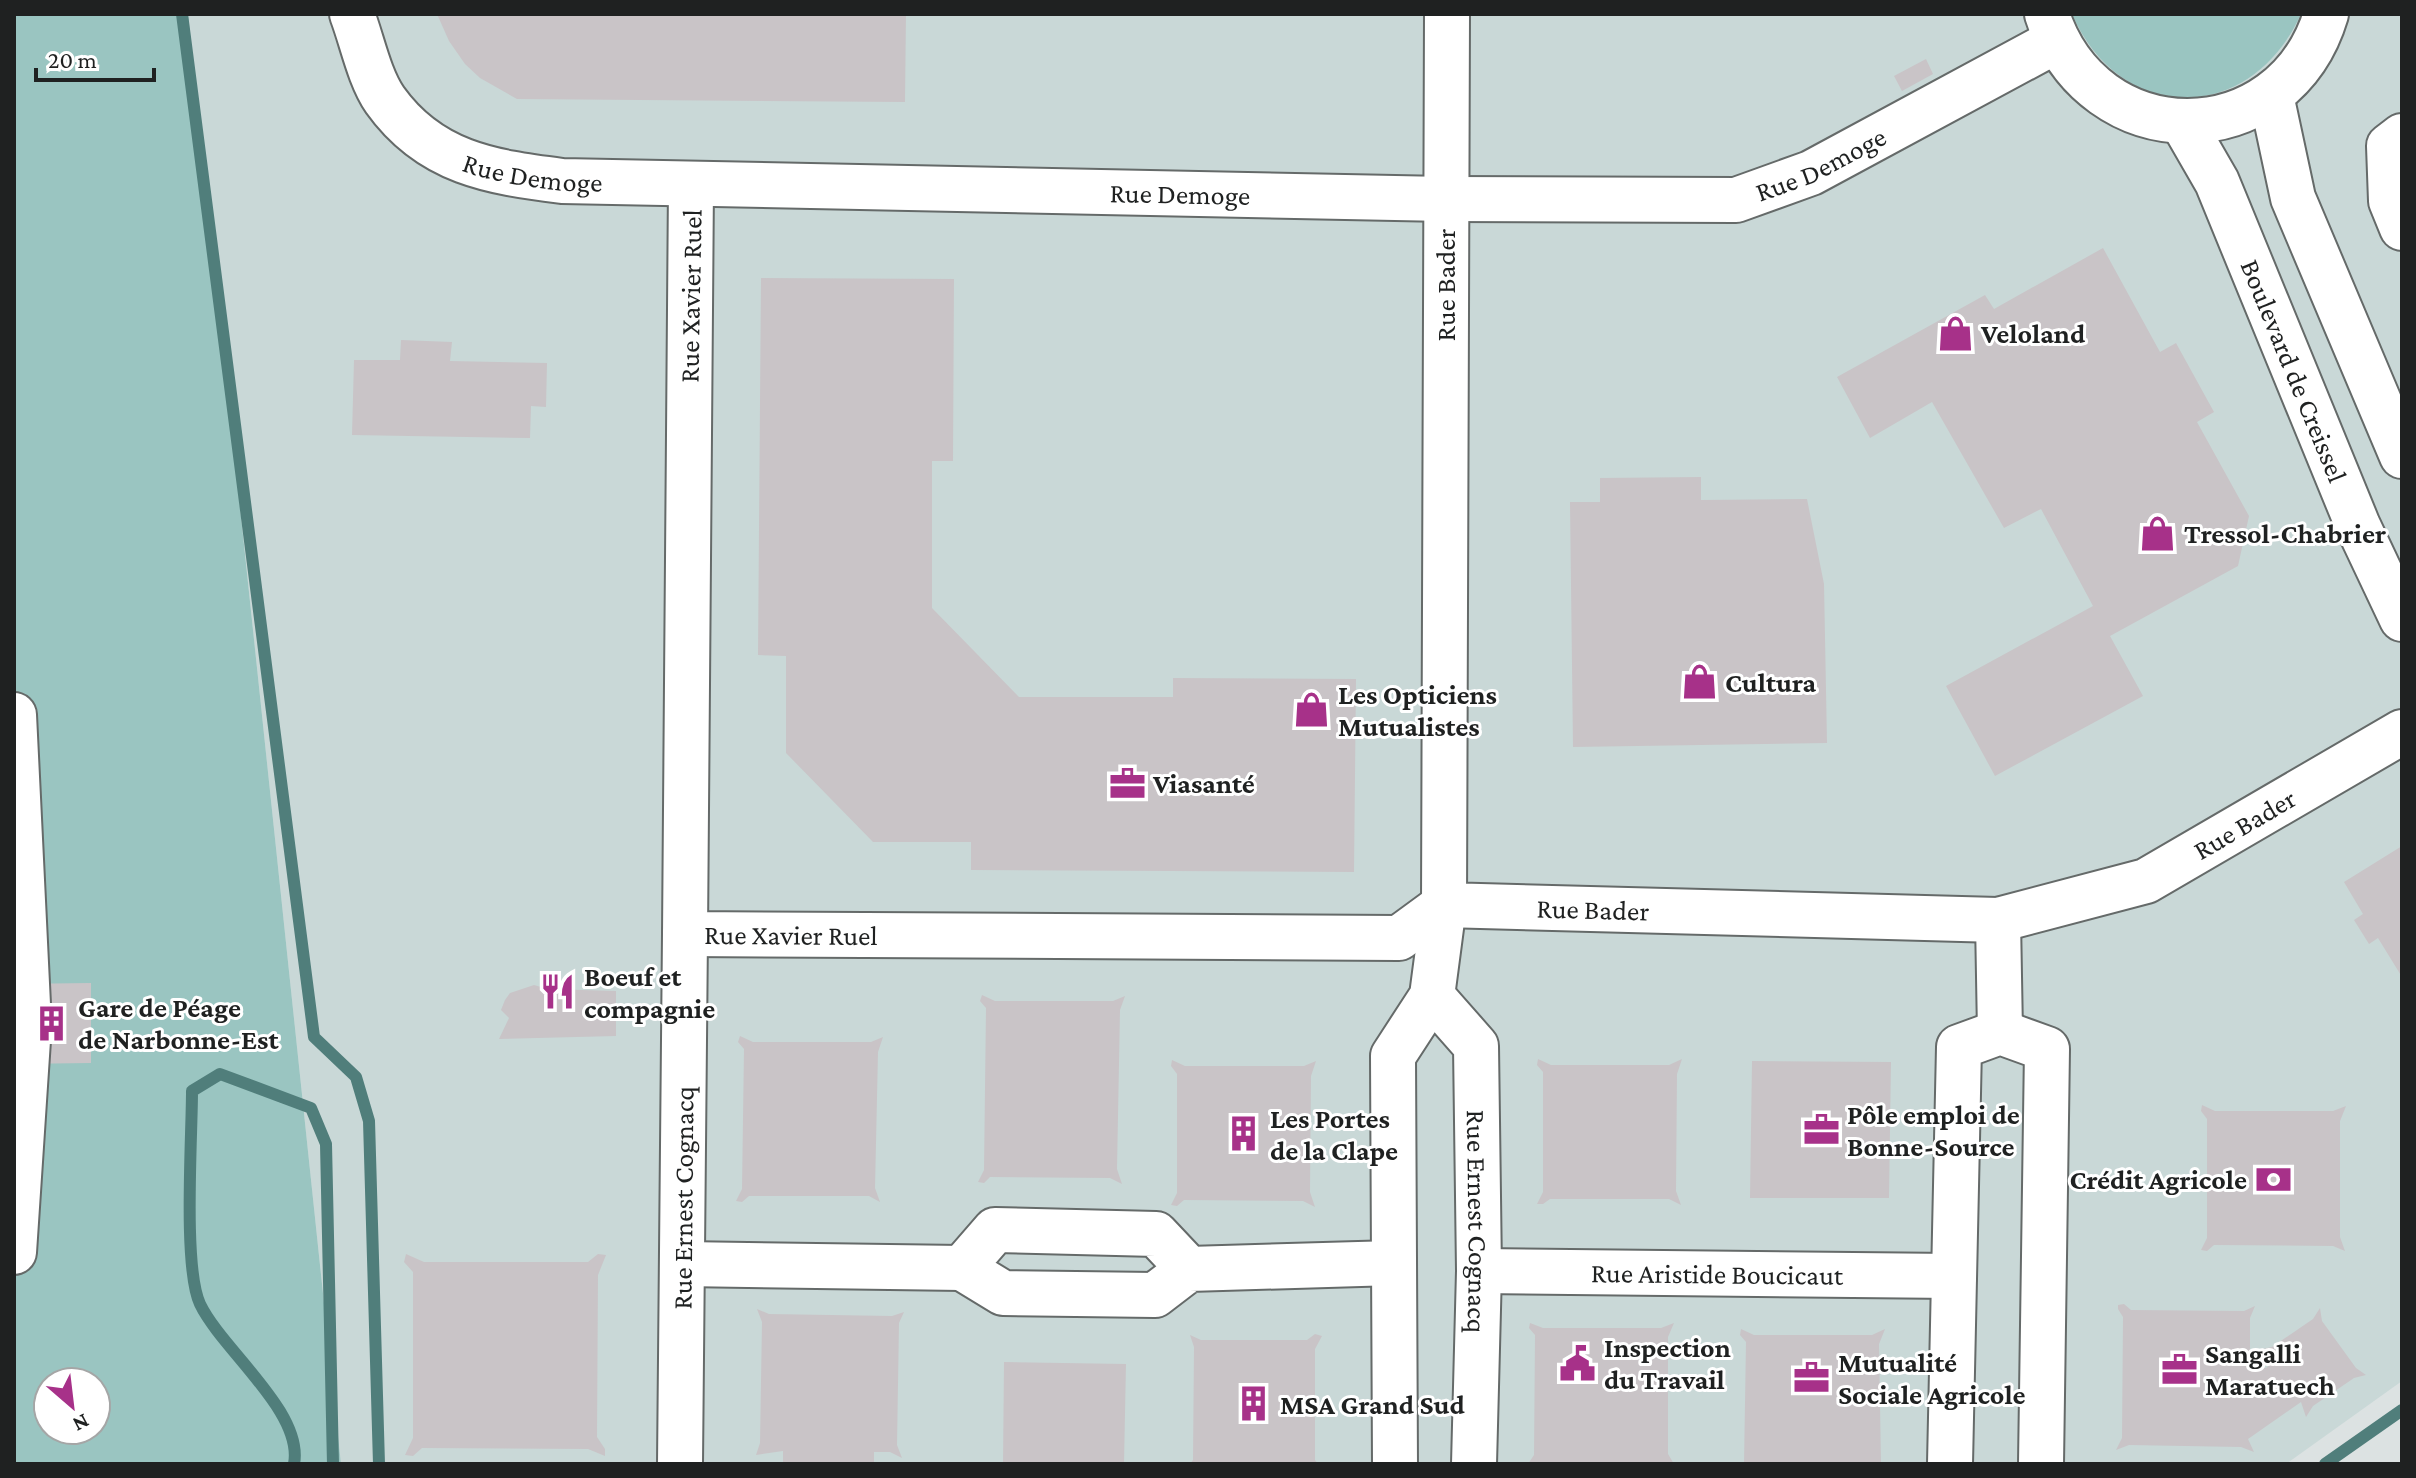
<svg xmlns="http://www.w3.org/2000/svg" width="2416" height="1478" font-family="'Crimson Pro',serif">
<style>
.built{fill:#c9d8d7}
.green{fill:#9ac5c1;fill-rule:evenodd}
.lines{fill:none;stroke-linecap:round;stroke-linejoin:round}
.stream{stroke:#507e7b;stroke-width:12}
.building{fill:#c9c4c7}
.minor-casing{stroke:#656a69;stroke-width:48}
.highway-casing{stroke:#656a69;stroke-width:48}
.minor{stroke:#fff;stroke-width:44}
.highway{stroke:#fff;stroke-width:44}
.labels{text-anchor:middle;stroke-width:6;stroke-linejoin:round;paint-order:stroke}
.street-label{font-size:28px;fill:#1f2121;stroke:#fff}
.poi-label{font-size:28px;font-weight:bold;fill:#1f2121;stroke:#fff;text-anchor:start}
</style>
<rect width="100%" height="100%" fill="#dce2e2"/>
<path class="built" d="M 188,14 L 2402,14 L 2402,1381 L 2286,1464 L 341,1464 Z"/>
<g class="green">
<path d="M 14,14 L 188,14 L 341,1464 L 14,1464 ZM 48,1382 L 96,1382 L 96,1430 L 48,1430 Z"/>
<path d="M 2072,14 L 2301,14 C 2251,124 2121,127 2072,14 Z"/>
</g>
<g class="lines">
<g class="stream">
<path d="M 182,14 L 314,1037 L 356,1077 L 369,1121 L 379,1464"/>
<path d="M 294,1464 C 304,1412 222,1350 200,1304 C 183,1267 192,1138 192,1091 L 220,1074 L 311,1108 L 326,1144 L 333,1464"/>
<path d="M 2325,1464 L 2402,1410"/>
</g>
</g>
<g class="building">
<path d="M 437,14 L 906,14 L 905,102 L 517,99 L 480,78 L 465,64 L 449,41 Z"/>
<path d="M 1926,59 L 1933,74 L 1902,91 L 1894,76 Z"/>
<path d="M 2103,248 L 2160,352 L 2176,343 L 2214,412 L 2197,422 L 2249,516 L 2238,566 L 2110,636 L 2143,696 L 1995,776 L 1946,686 L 2093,606 L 2041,509 L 2004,528 L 1932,402 L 1870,438 L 1837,377 L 1985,295 L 1994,309 Z"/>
<path d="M 761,278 L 954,279 L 953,461 L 932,461 L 932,608 L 1019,697 L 1173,697 L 1173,678 L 1356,679 L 1354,872 L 971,870 L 971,842 L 873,842 L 786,753 L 786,656 L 758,655 Z"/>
<path d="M 401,340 L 452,342 L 450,361 L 547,363 L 546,407 L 531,406 L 530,438 L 352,435 L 354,360 L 400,360 Z"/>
<path d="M 1701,477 L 1701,500 L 1807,499 L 1824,584 L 1827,743 L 1573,747 L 1570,502 L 1600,502 L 1600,478 Z"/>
<path d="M 2402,846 L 2402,977 L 2378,938 L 2369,944 L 2354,920 L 2363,914 L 2344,882 Z"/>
<path d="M 91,983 L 91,1063 L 14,1064 L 14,984 Z"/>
<path d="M 534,985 L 548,989 L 616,991 L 616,1036 L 499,1039 L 509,1018 L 501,1010 L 505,1000 L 510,993 Z"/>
<path d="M 982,995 L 995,1001 L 1113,1001 L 1125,996 L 1120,1010 L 1117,1169 L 1122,1184 L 1110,1178 L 990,1177 L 984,1183 L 978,1182 L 984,1170 L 986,1008 L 980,1001 Z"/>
<path d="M 740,1036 L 753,1042 L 871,1042 L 883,1037 L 878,1052 L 875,1188 L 880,1202 L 869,1196 L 749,1196 L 742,1202 L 736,1201 L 742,1189 L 744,1049 L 738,1042 Z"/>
<path d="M 1538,1059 L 1551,1065 L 1669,1065 L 1682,1059 L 1677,1074 L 1676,1191 L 1681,1205 L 1669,1199 L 1550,1199 L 1543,1204 L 1537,1204 L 1543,1192 L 1543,1072 L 1537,1065 Z"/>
<path d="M 1172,1060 L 1185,1066 L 1304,1066 L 1316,1061 L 1311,1076 L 1310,1192 L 1315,1207 L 1303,1201 L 1184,1200 L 1177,1206 L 1171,1205 L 1177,1193 L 1177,1074 L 1171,1066 Z"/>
<path d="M 1752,1061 L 1891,1062 L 1889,1198 L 1750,1198 Z"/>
<path d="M 2202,1105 L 2215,1111 L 2333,1111 L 2346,1106 L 2340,1121 L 2340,1237 L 2345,1251 L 2333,1246 L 2214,1245 L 2207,1251 L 2201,1250 L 2207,1238 L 2207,1119 L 2201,1111 Z"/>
<path d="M 406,1254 L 424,1262 L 588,1262 L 598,1254 L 606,1255 L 598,1275 L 597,1437 L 605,1449 L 605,1456 L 588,1449 L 422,1448 L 413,1456 L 405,1455 L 413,1438 L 413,1272 L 404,1262 Z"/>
<path d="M 2124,1304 L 2131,1310 L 2244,1311 L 2255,1306 L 2250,1318 L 2250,1367 L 2266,1368 L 2273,1362 L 2259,1350 L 2272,1347 L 2313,1319 L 2320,1308 L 2322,1321 L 2356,1368 L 2366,1375 L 2354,1378 L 2313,1406 L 2306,1417 L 2301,1402 L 2248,1439 L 2254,1452 L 2241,1447 L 2129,1445 L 2116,1450 L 2122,1438 L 2123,1317 L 2118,1309 L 2118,1305 Z"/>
<path d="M 757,1309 L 769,1314 L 892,1316 L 904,1312 L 899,1323 L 897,1445 L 902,1458 L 890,1452 L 874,1452 L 874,1464 L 783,1464 L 783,1451 L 756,1455 L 760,1443 L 762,1322 Z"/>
<path d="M 1530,1323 L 1543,1328 L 1661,1328 L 1674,1323 L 1668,1337 L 1668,1454 L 1674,1464 L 1528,1464 L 1534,1455 L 1535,1335 L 1529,1328 Z"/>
<path d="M 1741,1329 L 1754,1335 L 1872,1335 L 1885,1329 L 1879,1344 L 1881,1464 L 1744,1464 L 1746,1342 L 1740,1335 Z"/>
<path d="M 1315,1334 L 1322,1336 L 1315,1349 L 1315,1460 L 1318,1464 L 1190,1464 L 1193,1460 L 1194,1347 L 1190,1335 L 1201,1340 L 1307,1340 Z"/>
<path d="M 1004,1362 L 1126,1364 L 1124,1464 L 1003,1464 Z"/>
</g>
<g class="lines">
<defs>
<g id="minor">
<path id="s1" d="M 352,14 C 362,40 369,77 385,100 C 430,163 491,172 562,181 L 1445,199 L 1736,200 L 1811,173 L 2056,41"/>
<path id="s2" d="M 1447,14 L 1444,905 L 1998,920 L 2146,881 L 2402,732"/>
<path d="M 2047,14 C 2092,156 2283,157 2326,14"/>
<path d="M 2271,95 L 2293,198 L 2402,456"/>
<path id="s3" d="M 2183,123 L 2217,182 L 2358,526 L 2402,619"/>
<path d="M 2402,136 L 2389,146 L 2391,201 L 2402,228"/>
<path id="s4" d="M 691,184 L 685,934 L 1399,938 L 1444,905"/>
<path d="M 1998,920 L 2000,1032"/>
<path id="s5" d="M 1432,996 L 1476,1046 L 1479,1271 L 1474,1464"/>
<path d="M 683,1264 L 962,1268"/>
<path d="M 1189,1269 L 1156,1234 L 995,1230 L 962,1268 L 1003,1293 L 1155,1295 L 1189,1269 L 1394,1263"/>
<path id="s6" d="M 1479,1271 L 1954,1276"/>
<path id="s7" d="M 680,1464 L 685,934"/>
<path d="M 1395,1464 L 1393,1056 L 1432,996 L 1444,905"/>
<path d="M 1950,1464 L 1959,1047 L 2000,1032 L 2047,1049 L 2041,1464"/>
</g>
<path id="highway" d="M 14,715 L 29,1025 L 14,1252"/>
</defs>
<use href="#minor" class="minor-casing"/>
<use href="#highway" class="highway-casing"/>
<use href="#minor" class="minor"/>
<use href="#highway" class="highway"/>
</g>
<defs>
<symbol id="shop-bare" viewBox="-9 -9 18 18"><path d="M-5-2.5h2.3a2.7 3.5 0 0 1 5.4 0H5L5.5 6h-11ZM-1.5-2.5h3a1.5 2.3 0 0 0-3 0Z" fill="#a73189" stroke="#fff" stroke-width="2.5" paint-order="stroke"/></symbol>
<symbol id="office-bare" viewBox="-9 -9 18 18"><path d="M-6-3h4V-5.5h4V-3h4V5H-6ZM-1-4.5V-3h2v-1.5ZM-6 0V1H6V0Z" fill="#a73189" stroke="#fff" stroke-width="2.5" paint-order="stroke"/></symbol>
<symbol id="restaurant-bare" viewBox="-9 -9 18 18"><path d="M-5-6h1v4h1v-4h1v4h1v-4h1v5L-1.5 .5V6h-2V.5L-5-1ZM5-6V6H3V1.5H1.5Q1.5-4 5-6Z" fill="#a73189" stroke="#fff" stroke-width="2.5" paint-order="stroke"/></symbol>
<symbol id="building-bare" viewBox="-9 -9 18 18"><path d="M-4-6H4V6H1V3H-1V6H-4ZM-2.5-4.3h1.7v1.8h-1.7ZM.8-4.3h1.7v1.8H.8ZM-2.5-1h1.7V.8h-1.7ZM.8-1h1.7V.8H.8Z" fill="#a73189" stroke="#fff" stroke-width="2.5" paint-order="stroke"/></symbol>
<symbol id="bank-bare" viewBox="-9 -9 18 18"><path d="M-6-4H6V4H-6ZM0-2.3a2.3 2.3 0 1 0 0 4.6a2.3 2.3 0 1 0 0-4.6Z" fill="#a73189" stroke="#fff" stroke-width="2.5" paint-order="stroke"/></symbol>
<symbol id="civic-bare" viewBox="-9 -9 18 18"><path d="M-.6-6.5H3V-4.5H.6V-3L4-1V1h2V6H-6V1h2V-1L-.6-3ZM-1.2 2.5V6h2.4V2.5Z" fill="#a73189" stroke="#fff" stroke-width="2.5" paint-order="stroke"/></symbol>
</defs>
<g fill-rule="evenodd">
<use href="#shop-bare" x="1930" y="308" width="51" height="51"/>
<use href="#shop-bare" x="2132" y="508" width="51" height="51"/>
<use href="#shop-bare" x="1674" y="656" width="51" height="51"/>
<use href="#shop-bare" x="1286" y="684" width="51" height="51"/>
<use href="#office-bare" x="1102" y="758" width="51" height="51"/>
<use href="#restaurant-bare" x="532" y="966" width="51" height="51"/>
<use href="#building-bare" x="26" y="998" width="51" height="51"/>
<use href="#office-bare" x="1796" y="1104" width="51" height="51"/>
<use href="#building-bare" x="1218" y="1108" width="51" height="51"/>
<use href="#bank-bare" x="2248" y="1154" width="51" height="51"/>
<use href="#civic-bare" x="1552" y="1338" width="51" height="51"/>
<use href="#office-bare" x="2154" y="1344" width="51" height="51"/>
<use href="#office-bare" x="1786" y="1352" width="51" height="51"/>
<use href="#building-bare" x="1228" y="1378" width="51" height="51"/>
</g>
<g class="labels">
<g class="street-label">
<text dy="10" stroke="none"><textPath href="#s1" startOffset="1560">Rue Demoge</textPath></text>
<text dy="10" stroke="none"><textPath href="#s1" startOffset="264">Rue Demoge</textPath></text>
<text dy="10" stroke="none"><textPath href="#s1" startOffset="912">Rue Demoge</textPath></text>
<text transform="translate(1445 285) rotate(-90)" y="10">Rue Bader</text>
<text transform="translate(690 296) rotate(-89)" y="10">Rue Xavier Ruel</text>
<text dy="10" stroke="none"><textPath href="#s3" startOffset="272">Boulevard de Creissel</textPath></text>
<text dy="10" stroke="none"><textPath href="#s2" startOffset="1712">Rue Bader</textPath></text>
<text dy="10" stroke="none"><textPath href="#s2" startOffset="1040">Rue Bader</textPath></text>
<text dy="10" stroke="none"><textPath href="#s4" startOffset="856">Rue Xavier Ruel</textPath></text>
<text dy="10" stroke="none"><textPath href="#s7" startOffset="266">Rue Ernest Cognacq</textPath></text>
<text dy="10" stroke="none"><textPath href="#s5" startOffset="242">Rue Ernest Cognacq</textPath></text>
<text dy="10" stroke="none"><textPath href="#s6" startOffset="238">Rue Aristide Boucicaut</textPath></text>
</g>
<g class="poi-label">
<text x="1981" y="343">Veloland</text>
<text x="2184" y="543">Tressol-Chabrier</text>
<text x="1725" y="692">Cultura</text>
<text x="1338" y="704">Les Opticiens<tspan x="1338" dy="32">Mutualistes</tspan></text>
<text x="1153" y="793">Viasanté</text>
<text x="584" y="986">Boeuf et<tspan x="584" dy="32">compagnie</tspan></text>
<text x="78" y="1017">Gare de Péage<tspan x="78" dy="32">de Narbonne-Est</tspan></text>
<text x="1847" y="1124">Pôle emploi de<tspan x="1847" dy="32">Bonne-Source</tspan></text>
<text x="1270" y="1128">Les Portes<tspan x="1270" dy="32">de la Clape</tspan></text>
<text x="2247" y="1189" text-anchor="end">Crédit Agricole</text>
<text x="1604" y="1357">Inspection<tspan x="1604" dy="32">du Travail</tspan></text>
<text x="2205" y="1363">Sangalli<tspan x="2205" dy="32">Maratuech</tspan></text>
<text x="1838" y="1372">Mutualité<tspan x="1838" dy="32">Sociale Agricole</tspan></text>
<text x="1280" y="1414">MSA Grand Sud</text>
</g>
</g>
<rect width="2416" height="1478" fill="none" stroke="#1f2121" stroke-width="32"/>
<g transform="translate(72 1406) rotate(152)"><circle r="38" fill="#ffffff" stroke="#a5a6a6" stroke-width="2"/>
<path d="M0-6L14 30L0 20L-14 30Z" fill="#a73189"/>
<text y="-12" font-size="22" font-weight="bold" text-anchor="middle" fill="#1f2121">N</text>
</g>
<path d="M36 68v12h118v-12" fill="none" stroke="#1f2121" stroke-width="4"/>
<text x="48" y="68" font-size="24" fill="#1f2121" stroke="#ffffff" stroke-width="6" paint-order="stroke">20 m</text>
</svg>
